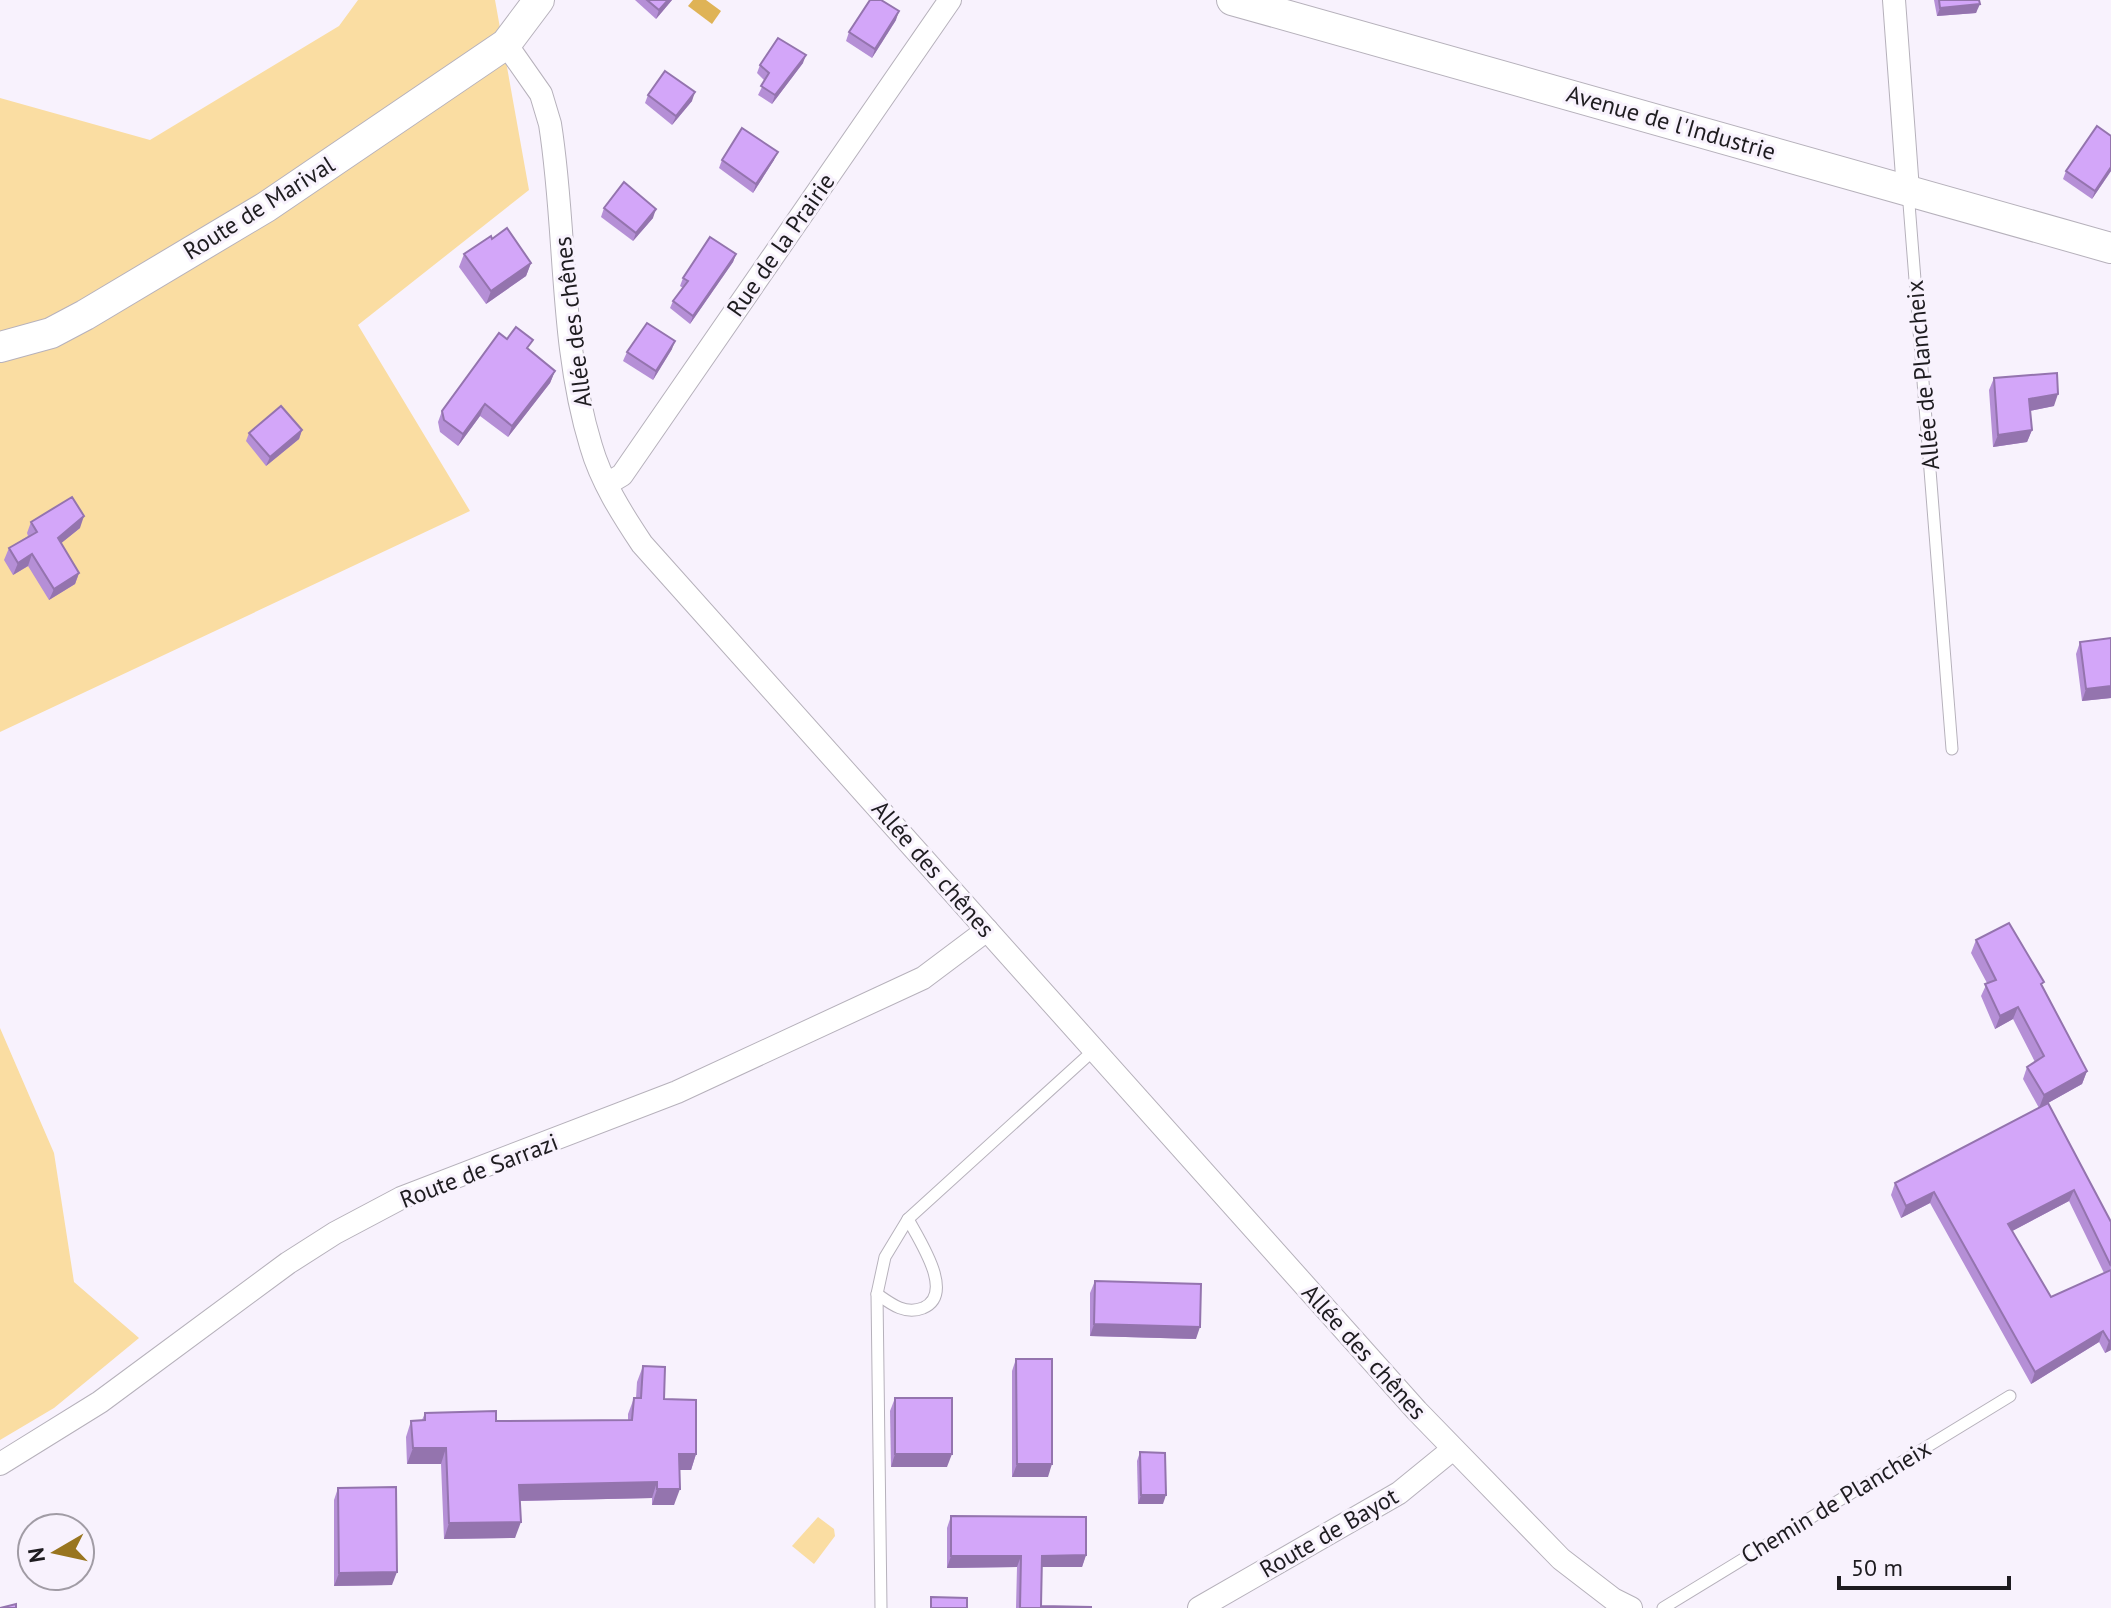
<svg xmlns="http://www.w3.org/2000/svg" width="2111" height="1608" font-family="'PT Sans',sans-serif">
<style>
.green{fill:#fadda2}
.water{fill:#dfb356}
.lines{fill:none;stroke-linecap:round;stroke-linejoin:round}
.lane-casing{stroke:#b6b1bb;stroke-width:13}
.street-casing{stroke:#b6b1bb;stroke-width:24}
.secondary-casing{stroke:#b6b1bb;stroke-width:32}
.lane{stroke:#fff;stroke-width:11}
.street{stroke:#fff;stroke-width:22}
.secondary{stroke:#fff;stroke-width:30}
.wall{fill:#b58fd6;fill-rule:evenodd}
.shaded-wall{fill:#9474ae}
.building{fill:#d3a6f9;stroke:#9474ae;stroke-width:2}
.labels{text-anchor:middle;stroke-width:6;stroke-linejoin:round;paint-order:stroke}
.street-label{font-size:24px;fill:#1e1c20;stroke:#f8f2fd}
</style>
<rect width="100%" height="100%" fill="#f8f2fd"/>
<g class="green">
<path d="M 358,0 L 495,0 L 529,190 L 358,325 L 470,511 L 0,732 L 0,98 L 150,140 L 339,26 Z"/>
<path d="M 0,1028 L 54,1153 L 74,1282 L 139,1338 L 54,1408 L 0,1440 Z"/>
<path d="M 818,1517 L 834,1529 L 835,1536 L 814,1564 L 792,1546 Z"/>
</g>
<path class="water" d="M 693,0 L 706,0 L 721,11 L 712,24 L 688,6 Z"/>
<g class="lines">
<defs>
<g id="lane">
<path d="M 1908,191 L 1952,749"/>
<path d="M 877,1294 C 891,1304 905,1315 923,1308 C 956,1294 919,1240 908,1219"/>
<path d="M 881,1608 L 877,1294 L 885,1257 L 908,1219 L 1094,1050"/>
<path d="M 1663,1608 L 2010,1396"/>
</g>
<g id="street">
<path d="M 1894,0 L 1908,190"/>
<path d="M 506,44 L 541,94 L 550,124 C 567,230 559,342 591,446 C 601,481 622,514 642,544 L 1417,1411 L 1561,1559 L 1613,1599 L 1631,1608"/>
<path d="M 607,484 L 622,475 L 950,0"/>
<path d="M 0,1464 L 100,1402 L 288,1263 L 335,1233 L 401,1198 L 677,1092 L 923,978 L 987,930"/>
<path d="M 1199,1608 L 1399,1493 L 1453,1449"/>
</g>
<g id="secondary">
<path d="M 1232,0 L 2111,248"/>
<path d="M 0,347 L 51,333 L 85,315 L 266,207 L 506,44 L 539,0"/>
</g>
</defs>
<use href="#lane" class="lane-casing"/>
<use href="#street" class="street-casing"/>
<use href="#secondary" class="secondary-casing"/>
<use href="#lane" class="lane"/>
<use href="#street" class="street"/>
<use href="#secondary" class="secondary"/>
</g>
<g class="wall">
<path d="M 635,0 L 672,0 L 656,19 Z"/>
<path d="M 1934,0 L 1979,0 L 1976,13 L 1937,16 Z"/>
<path d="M 896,20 L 872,58 L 846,41 L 849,32 Z"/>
<path d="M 803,63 L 772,104 L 758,95 L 765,81 L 757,73 L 760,65 Z"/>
<path d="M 648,95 L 692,101 L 672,125 L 645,103 Z"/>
<path d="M 2111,136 L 2111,171 L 2092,199 L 2063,179 L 2066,171 Z"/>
<path d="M 722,160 L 774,160 L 753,193 L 719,168 Z"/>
<path d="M 604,208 L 653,218 L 633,241 L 601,217 Z"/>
<path d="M 492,239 L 531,263 L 526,276 L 486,304 L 459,267 L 464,254 Z"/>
<path d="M 736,254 L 733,262 L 690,324 L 670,308 L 673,301 L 683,288 L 680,286 L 683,278 Z"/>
<path d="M 507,339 L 529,350 L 555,371 L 550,383 L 508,437 L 480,416 L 458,446 L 440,432 L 438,422 L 442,411 Z"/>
<path d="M 672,349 L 653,380 L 623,361 L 627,352 Z"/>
<path d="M 1994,378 L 2054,406 L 2030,411 L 2032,430 L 2027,442 L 1993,447 L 1989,390 Z"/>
<path d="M 302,430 L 299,439 L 266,466 L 246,441 L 249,433 Z"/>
<path d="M 31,522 L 80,528 L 61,543 L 79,573 L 75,584 L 49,600 L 28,566 L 13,575 L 4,560 L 9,548 L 28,536 L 27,533 Z"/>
<path d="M 2111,638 L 2111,699 L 2111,698 L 2082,701 L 2076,654 L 2080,642 Z"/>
<path d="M 1976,940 L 2042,986 L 2087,1071 L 2082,1084 L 2048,1103 L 2111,1222 L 2111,1350 L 2105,1353 L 2099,1342 L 2031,1384 L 1930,1203 L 1901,1218 L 1891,1195 L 1895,1183 L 2039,1108 L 2023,1079 L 2027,1067 L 2035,1062 L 2013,1019 L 1995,1029 L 1981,996 L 1987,983 L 1971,953 ZM 2069,1201 L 2104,1273 L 2051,1297 L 2012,1231 Z"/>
<path d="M 1095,1281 L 1196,1339 L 1090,1336 L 1090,1293 Z"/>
<path d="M 1016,1359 L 1048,1477 L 1012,1477 L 1012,1371 Z"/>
<path d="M 643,1366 L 664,1399 L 696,1454 L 691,1470 L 679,1470 L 674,1505 L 652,1505 L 652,1498 L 520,1501 L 515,1538 L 444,1539 L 441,1464 L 407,1464 L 406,1437 L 411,1421 L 422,1420 L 425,1413 L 496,1421 L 628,1420 L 628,1414 L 634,1398 L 636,1398 L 637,1382 Z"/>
<path d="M 895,1398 L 947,1467 L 891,1467 L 890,1411 Z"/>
<path d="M 1140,1452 L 1163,1504 L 1138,1504 L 1137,1461 Z"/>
<path d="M 338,1488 L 392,1585 L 334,1586 L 334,1500 Z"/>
<path d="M 951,1516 L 1086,1555 L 1082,1567 L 1042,1567 L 1041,1606 L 1091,1608 L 1016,1608 L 1017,1567 L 947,1568 L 947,1528 Z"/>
</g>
<g class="shaded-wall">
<path d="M 668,0 L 672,0 L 656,19 L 659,10 Z"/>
<path d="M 1980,4 L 1976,13 L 1937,16 L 1940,8 Z"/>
<path d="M 899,11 L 896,20 L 872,58 L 875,49 Z"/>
<path d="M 806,55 L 803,63 L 772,104 L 775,95 Z"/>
<path d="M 695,92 L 692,101 L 672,125 L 676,116 Z"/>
<path d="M 778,152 L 774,160 L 753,193 L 756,184 Z"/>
<path d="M 2111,167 L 2111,171 L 2092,199 L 2095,191 Z"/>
<path d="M 656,209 L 653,218 L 633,241 L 636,233 Z"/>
<path d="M 736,254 L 733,262 L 690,324 L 693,316 Z"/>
<path d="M 531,263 L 526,276 L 486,304 L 491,291 Z"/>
<path d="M 675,341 L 672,349 L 653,380 L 656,371 Z"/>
<path d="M 555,371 L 550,383 L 508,437 L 512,426 Z"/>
<path d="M 2058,394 L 2054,406 L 2024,412 L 2029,399 Z"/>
<path d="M 485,404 L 480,416 L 458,446 L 463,434 Z"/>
<path d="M 302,430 L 299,439 L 266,466 L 270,457 Z"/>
<path d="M 2032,430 L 2027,442 L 1993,447 L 1998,435 Z"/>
<path d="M 84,516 L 80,528 L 54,549 L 58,538 Z"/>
<path d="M 32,554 L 28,566 L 13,575 L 18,563 Z"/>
<path d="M 79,573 L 75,584 L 49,600 L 54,589 Z"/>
<path d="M 2111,686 L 2111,698 L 2082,701 L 2086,689 Z"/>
<path d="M 2018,1007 L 2013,1019 L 1995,1029 L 2000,1016 Z"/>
<path d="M 2087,1071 L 2082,1084 L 2039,1108 L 2044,1095 Z"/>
<path d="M 2074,1190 L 2069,1201 L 2003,1236 L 2008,1224 Z"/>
<path d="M 1934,1192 L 1930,1203 L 1901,1218 L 1906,1206 Z"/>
<path d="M 1094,1324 L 1200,1327 L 1196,1339 L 1090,1336 Z"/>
<path d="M 2103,1331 L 2099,1342 L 2031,1384 L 2035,1372 Z"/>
<path d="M 2111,1340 L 2111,1350 L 2105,1353 L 2109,1341 Z"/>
<path d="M 413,1448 L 446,1448 L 441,1464 L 407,1464 Z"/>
<path d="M 679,1454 L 696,1454 L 691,1470 L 673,1470 Z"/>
<path d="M 895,1454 L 952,1454 L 947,1467 L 891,1467 Z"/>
<path d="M 1017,1464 L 1052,1464 L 1048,1477 L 1012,1477 Z"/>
<path d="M 657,1482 L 652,1498 L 514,1501 L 519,1485 Z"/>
<path d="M 657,1489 L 680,1489 L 674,1505 L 652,1505 Z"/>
<path d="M 1141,1495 L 1166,1495 L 1163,1504 L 1138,1504 Z"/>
<path d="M 521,1522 L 515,1538 L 444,1539 L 449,1523 Z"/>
<path d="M 1086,1555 L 1082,1567 L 1038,1567 L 1042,1556 Z"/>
<path d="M 951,1556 L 1021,1556 L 1017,1567 L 947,1568 Z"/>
<path d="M 397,1572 L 392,1585 L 334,1586 L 339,1573 Z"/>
</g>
<g class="building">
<path d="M 647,0 L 668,0 L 659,10 Z"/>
<path d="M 870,0 L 881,0 L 899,11 L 875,49 L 849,32 Z"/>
<path d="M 1939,0 L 1979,0 L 1980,4 L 1940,8 Z"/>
<path d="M 778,38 L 806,55 L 775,95 L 761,86 L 769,73 L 760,65 Z"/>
<path d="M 665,71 L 695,92 L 676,116 L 648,95 Z"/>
<path d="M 2097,126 L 2111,136 L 2111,167 L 2095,191 L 2066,171 Z"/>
<path d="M 742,128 L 778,152 L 756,184 L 722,160 Z"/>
<path d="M 624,182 L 656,209 L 636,233 L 604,208 Z"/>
<path d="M 507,228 L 531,263 L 491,291 L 464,254 L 491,236 L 492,239 Z"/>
<path d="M 710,237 L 736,254 L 693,316 L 673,301 L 688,281 L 683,278 Z"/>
<path d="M 647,323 L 675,341 L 656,371 L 627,352 Z"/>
<path d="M 516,327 L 533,340 L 527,348 L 555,371 L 512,426 L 485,404 L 463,434 L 444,420 L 442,411 L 499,333 L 507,339 Z"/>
<path d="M 2057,373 L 2058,394 L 2029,399 L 2032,430 L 1998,435 L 1994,378 Z"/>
<path d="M 281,406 L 302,430 L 270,457 L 249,433 Z"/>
<path d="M 72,497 L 84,516 L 58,538 L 79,573 L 54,589 L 32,554 L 18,563 L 9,548 L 37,532 L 31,522 Z"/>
<path d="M 2111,638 L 2111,686 L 2086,689 L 2080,642 Z"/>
<path d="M 2009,923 L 2044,982 L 2041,984 L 2087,1071 L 2044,1095 L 2027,1067 L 2044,1056 L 2018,1007 L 2000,1016 L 1985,984 L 1996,980 L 1976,940 Z"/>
<path d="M 2048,1103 L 2111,1222 L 2111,1266 L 2074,1190 L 2008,1224 L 2051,1297 L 2111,1270 L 2111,1340 L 2109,1341 L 2103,1331 L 2035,1372 L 1934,1192 L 1906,1206 L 1895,1183 Z"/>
<path d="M 1095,1281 L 1201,1284 L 1200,1327 L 1094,1324 Z"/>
<path d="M 1016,1359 L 1052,1359 L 1052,1464 L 1017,1464 Z"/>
<path d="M 643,1366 L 665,1367 L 664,1399 L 696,1400 L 696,1454 L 679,1454 L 680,1489 L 657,1489 L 657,1482 L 519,1485 L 521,1522 L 449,1523 L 446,1448 L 413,1448 L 411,1421 L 425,1420 L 425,1413 L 496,1411 L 496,1421 L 632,1420 L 634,1398 L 641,1398 Z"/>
<rect x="895" y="1398" width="57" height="56"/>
<path d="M 1140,1452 L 1165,1453 L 1166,1495 L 1141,1495 Z"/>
<path d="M 396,1487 L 397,1572 L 339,1573 L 338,1488 Z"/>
<path d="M 951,1516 L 1086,1517 L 1086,1555 L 1042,1556 L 1041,1606 L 1091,1607 L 1091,1608 L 1020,1608 L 1021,1556 L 951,1556 Z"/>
<path d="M 931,1597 L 967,1598 L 967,1608 L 931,1608 Z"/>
<path d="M 16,1604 L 16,1608 L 0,1608 Z"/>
</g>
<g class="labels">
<g class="street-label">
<text transform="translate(1671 123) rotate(16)" y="8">Avenue de l'Industrie</text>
<text transform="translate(259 208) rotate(-32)" y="8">Route de Marival</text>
<text transform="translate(781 245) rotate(-55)" y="8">Rue de la Prairie</text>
<text transform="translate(573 322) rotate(-97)" y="8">Allée des chênes</text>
<text transform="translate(1923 375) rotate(-95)" y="8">Allée de Plancheix</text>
<text transform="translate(933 869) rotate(49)" y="8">Allée des chênes</text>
<text transform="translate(479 1171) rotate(-21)" y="8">Route de Sarrazi</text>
<text transform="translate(1364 1352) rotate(48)" y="8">Allée des chênes</text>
<text transform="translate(1836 1502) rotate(-31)" y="8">Chemin de Plancheix</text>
<text transform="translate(1329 1533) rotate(-30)" y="8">Route de Bayot</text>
</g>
</g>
<g transform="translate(56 1552) rotate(261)"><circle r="38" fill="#f8f2fd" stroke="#a19ca5" stroke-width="2"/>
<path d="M0-6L14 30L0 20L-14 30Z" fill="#99751f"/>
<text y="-12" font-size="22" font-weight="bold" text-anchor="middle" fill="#1e1c20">N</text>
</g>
<path d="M1839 1576v12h170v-12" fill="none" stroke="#1e1c20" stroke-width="4"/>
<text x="1851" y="1576" font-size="24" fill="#1e1c20" stroke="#f8f2fd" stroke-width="6" paint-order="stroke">50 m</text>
</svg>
